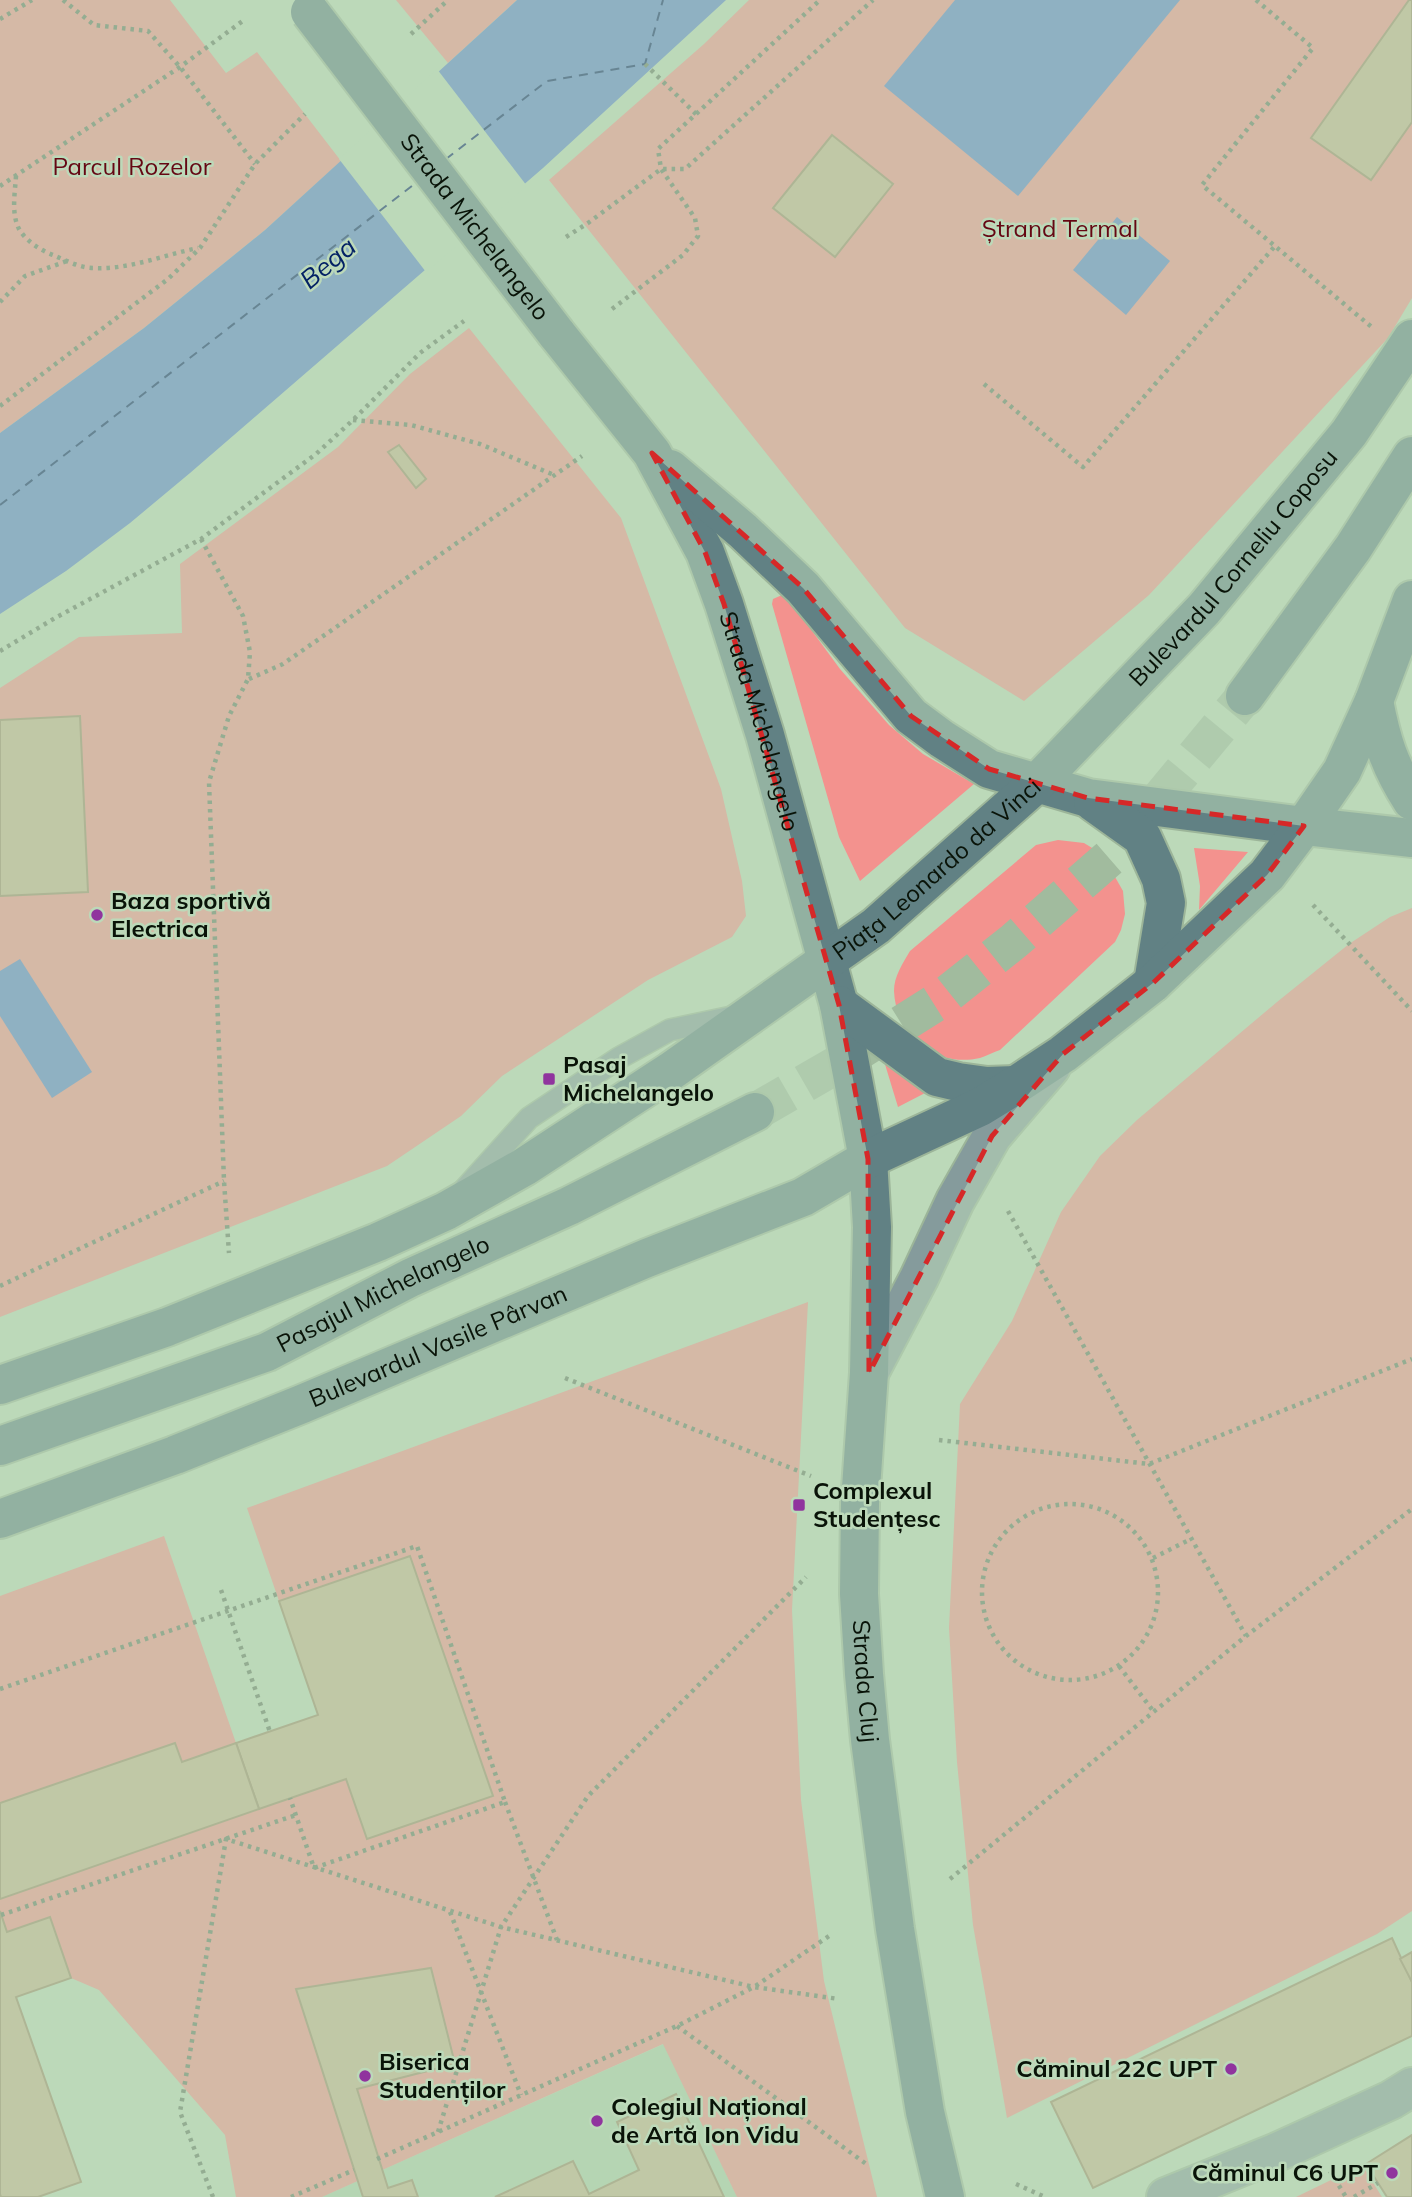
<svg xmlns="http://www.w3.org/2000/svg" width="1412" height="2197" font-family="Mulish,sans-serif">
<style>
.built{fill:#aed0aa}
.green{fill:#f3928e}
.water{fill:#5981cd}
.pier{fill:#bcd9b9}
.lines{fill:none;stroke-linecap:round;stroke-linejoin:round}
.ferry{stroke:#032165;stroke-width:2;stroke-dasharray:9 7;stroke-linecap:butt}
.building{fill:#c6b38f;stroke:#9e8b68;stroke-width:2}
.secondary-tunnel{stroke:#a1bb9e;stroke-width:38;stroke-dasharray:38 19;stroke-linecap:butt}
.lane-casing{stroke:#9cb599;stroke-width:24}
.street-casing{stroke:#9cb599;stroke-width:42}
.secondary-casing{stroke:#9cb599;stroke-width:42}
.path{stroke:#647862;stroke-width:4.5;stroke-dasharray:3.5 5;stroke-linecap:butt}
.lane{stroke:#859b9c;stroke-width:21}
.street{stroke:#859b9c;stroke-width:38}
.secondary{stroke:#618184;stroke-width:38}
.secondary-bridge-casing{stroke:#9cb599;stroke-width:42;stroke-linecap:butt}
.secondary-bridge{stroke:#618184;stroke-width:38}
.marked{fill:none;stroke:#d62828;stroke-width:5;stroke-dasharray:14 9;stroke-linejoin:round}
.poi-dot{fill:#90349e;stroke:#bcd9b9;stroke-width:2.5}
.labels{text-anchor:middle;stroke-width:5;stroke-linejoin:round;paint-order:stroke}
.park-label{font-size:24px;fill:#650713;stroke:#bcd9b9}
.street-label{font-size:24px;fill:#091308;stroke:#bcd9b9}
.poi-label{font-size:24px;font-weight:bold;fill:#091308;stroke:#bcd9b9;text-anchor:start}
.water-label{font-size:26px;font-style:italic;fill:#032165;stroke:#bcd9b9}
</style>
<rect width="100%" height="100%" fill="#bcd9b9"/>
<path class="built" d="M 664,2044 L 737,2197 L 322,2197 Z"/>
<g class="green">
<path d="M 0,0 L 170,0 L 226,73 L 257,52 L 341,161 L 265,230 L 144,328 L 0,433 Z"/>
<path d="M 396,0 L 517,0 L 448,63 Z"/>
<path d="M 749,0 L 1412,0 L 1412,298 L 1388,338 L 1149,595 L 1024,701 L 905,628 L 549,180 L 704,44 Z"/>
<path d="M 469,328 L 621,518 L 721,789 L 742,881 L 746,916 L 732,937 L 648,980 L 502,1076 L 461,1116 L 387,1166 L 0,1317 L 0,688 L 79,637 L 182,633 L 180,564 L 338,447 L 410,374 Z"/>
<path d="M 782,595 L 793,605 L 840,669 L 889,725 L 923,754 L 974,784 L 860,881 L 839,837 L 772,604 L 773,599 Z"/>
<path d="M 1058,840 L 1084,843 L 1102,854 L 1123,891 L 1125,914 L 1121,930 L 1115,942 L 1000,1050 C 994,1052 986,1056 980,1058 C 935,1068 896,1036 894,991 C 894,976 903,963 910,951 L 1036,845 Z"/>
<path d="M 1194,848 L 1248,852 L 1199,910 L 1200,886 Z"/>
<path d="M 1412,908 L 1412,1911 L 1377,1934 L 1007,2118 L 973,1925 L 957,1762 L 949,1628 L 960,1404 L 1012,1321 L 1061,1212 L 1100,1156 L 1137,1120 L 1277,1002 L 1349,944 L 1390,917 Z"/>
<path d="M 884,1061 L 910,1082 L 927,1092 L 898,1107 Z"/>
<path d="M 808,1302 L 792,1610 L 801,1800 L 824,1981 L 877,2197 L 737,2197 L 663,2044 L 322,2197 L 236,2197 L 225,2135 L 99,1990 L 71,1978 L 50,1917 L 7,1932 L 0,1911 L 0,1899 L 346,1779 L 367,1839 L 493,1795 L 410,1556 L 279,1601 L 247,1508 Z"/>
<path d="M 164,1536 L 236,1743 L 182,1762 L 0,1803 L 0,1596 Z"/>
<path d="M 1362,2165 L 1382,2197 L 1296,2197 Z"/>
</g>
<g class="water">
<path d="M 517,0 L 726,0 L 543,168 L 190,473 L 130,523 L 66,571 L 0,614 L 0,433 L 144,328 L 265,230 Z"/>
<path d="M 955,0 L 1180,0 L 1018,196 L 884,86 Z"/>
<path d="M 1117,217 L 1170,261 L 1126,315 L 1073,270 Z"/>
<path d="M 20,959 L 92,1072 L 52,1098 L 0,1016 L 0,971 Z"/>
</g>
<path class="pier" d="M 437,69 L 527,186 L 426,272 L 339,159 Z"/>
<g class="lines">
<g class="ferry">
<path d="M 446,159 L 547,81 L 645,64 L 663,0"/>
<path d="M 0,505 L 417,182"/>
</g>
</g>
<g class="building">
<path d="M 1409,0 L 1412,0 L 1412,122 L 1371,180 L 1311,138 Z"/>
<path d="M 832,135 L 893,184 L 835,257 L 773,208 Z"/>
<path d="M 399,445 L 426,479 L 416,488 L 388,452 Z"/>
<path d="M 80,716 L 88,892 L 0,896 L 0,720 Z"/>
<path d="M 410,1556 L 493,1796 L 367,1839 L 346,1779 L 259,1809 L 236,1743 L 318,1715 L 279,1601 Z"/>
<path d="M 175,1743 L 182,1762 L 236,1743 L 259,1809 L 0,1899 L 0,1803 Z"/>
<path d="M 0,1911 L 7,1932 L 50,1917 L 71,1978 L 16,1997 L 81,2182 L 38,2197 L 1,2197 L 0,2194 Z"/>
<path d="M 1392,1938 L 1412,1982 L 1412,2036 L 1093,2188 L 1051,2102 Z"/>
<path d="M 1412,1952 L 1412,1982 L 1400,1959 Z"/>
<path d="M 431,1968 L 455,2064 L 357,2089 L 388,2188 L 412,2180 L 418,2197 L 363,2197 L 296,1989 Z"/>
<path d="M 676,2094 L 724,2197 L 495,2197 L 573,2161 L 589,2194 L 639,2170 L 617,2122 Z"/>
<path d="M 1412,2135 L 1412,2197 L 1387,2197 L 1366,2164 Z"/>
</g>
<g class="lines">
<path class="secondary-tunnel" d="M 755,1112 L 838,1064 L 940,1000 L 1014,941 L 1115,853 L 1245,696"/>
<defs>
<path id="lane" d="M 463,1191 L 529,1118 L 619,1058 L 670,1030 L 732,1017"/>
<g id="street">
<path d="M 869,1373 L 919,1278 L 955,1201 L 992,1136 L 1051,1067"/>
<path d="M 1166,2197 L 1275,2153 L 1391,2100 L 1412,2087"/>
</g>
<g id="secondary">
<path id="s1" d="M 556,333 L 652,453 L 705,552 L 724,604 L 765,735 L 839,1005 L 868,1159 L 872,1227 L 869,1373 L 860,1503 L 859,1594 L 864,1674 L 870,1740 L 895,1929 L 925,2112 L 945,2197"/>
<path d="M 670,469 L 743,531 L 803,588 L 911,716 L 942,739 L 989,769 L 1088,798 L 1304,826 L 1412,838"/>
<path d="M 1245,696 L 1353,548 L 1412,456"/>
<path d="M 1374,701 C 1382,742 1389,765 1412,801"/>
<path d="M 1093,802 L 1142,837 L 1161,879 L 1166,903 L 1153,983"/>
<path d="M 839,1005 L 937,1077 L 958,1082 L 987,1086 L 1016,1085"/>
<path id="s2" d="M 0,1385 L 167,1327 L 378,1242 L 446,1211 L 524,1167 L 671,1071 L 876,926 L 1036,784 L 1204,609 L 1349,433 L 1412,339"/>
<path id="s3" d="M 0,1446 L 267,1352 L 410,1278 L 569,1206 L 755,1112"/>
<path id="s4" d="M 0,1519 L 175,1455 L 302,1404 L 647,1258 L 803,1197 L 868,1159 L 980,1107 L 1016,1085 L 1063,1054 L 1153,983 L 1267,875 L 1304,826 L 1342,771 L 1374,701 L 1412,600"/>
</g>
</defs>
<use href="#lane" class="lane-casing"/>
<use href="#street" class="street-casing"/>
<use href="#secondary" class="secondary-casing"/>
<g class="path">
<path d="M 63,0 L 94,25 L 148,31 L 180,67 L 255,164"/>
<path d="M 1256,0 L 1313,48 L 1202,185 L 1374,329"/>
<path d="M 0,19 L 32,0"/>
<path d="M 411,34 L 448,0"/>
<path d="M 645,64 L 697,115"/>
<path d="M 16,176 C 15,193 11,213 19,229 C 26,241 40,250 53,255 C 65,260 80,268 93,268 C 129,270 163,255 198,248"/>
<path d="M 0,186 L 180,67 L 244,20"/>
<path d="M 566,237 L 588,223 L 661,169 L 685,169 L 873,0"/>
<path d="M 0,302 L 25,276 L 67,261"/>
<path d="M 612,309 L 683,255 L 698,236 L 695,218 L 661,169 L 658,149 L 820,0"/>
<path d="M 984,384 L 1083,467 L 1275,246"/>
<path d="M 0,406 L 168,279 L 200,248 L 255,164 L 305,114"/>
<path d="M 353,420 L 411,425 L 480,444 L 554,475"/>
<path d="M 201,539 L 243,616 L 250,652 L 248,679 L 229,716 L 209,782 L 224,1181 L 229,1253"/>
<path d="M 0,651 L 55,618 L 201,539 L 316,454 L 353,420 L 420,353 L 464,321"/>
<path d="M 249,679 L 283,664 L 582,456"/>
<path d="M 1313,905 L 1412,1011"/>
<path d="M 1008,1211 L 1246,1636"/>
<path d="M 0,1286 L 224,1181"/>
<path d="M 565,1378 L 811,1476"/>
<path d="M 939,1440 L 1149,1464 L 1412,1359"/>
<circle cx="1070" cy="1592" r="88"/>
<path d="M 1153,1558 L 1191,1539"/>
<path d="M 221,1590 L 270,1732"/>
<path d="M 1119,1666 L 1154,1712"/>
<path d="M 0,1689 L 417,1546 L 505,1802 L 314,1868 L 290,1798"/>
<path d="M 505,1802 L 557,1940"/>
<path d="M 950,1879 L 1246,1636 L 1412,1509"/>
<path d="M 450,1912 L 521,2095"/>
<path d="M 1,1915 L 296,1815"/>
<path d="M 677,2026 L 869,2166"/>
<path d="M 438,2132 L 501,1927 L 588,1796 L 806,1577"/>
<path d="M 377,2159 L 677,2026 L 754,1987 L 829,1936"/>
<path d="M 1330,2171 L 1346,2197"/>
<path d="M 1016,2184 L 1045,2197"/>
<path d="M 213,2197 L 180,2112 L 226,1839 L 501,1927 L 754,1987 L 839,1999"/>
<path d="M 291,2197 L 354,2170"/>
<path d="M 1354,2197 L 1378,2183"/>
</g>
<use href="#lane" class="lane"/>
<use href="#street" class="street"/>
<use href="#secondary" class="secondary"/>
<defs>
<g id="secondary-bridge">
<path id="s5" d="M 310,12 L 556,333"/>
</g>
</defs>
<use href="#secondary-bridge" class="secondary-bridge-casing"/>
<use href="#secondary-bridge" class="secondary-bridge"/>
</g>
<path d="M0 0H1412V2197H0ZM 652,453 L 803,588 L 911,716 L 989,769 L 1088,798 L 1304,826 L 1267,875 L 1153,983 L 1063,1054 L 992,1136 L 869,1373 L 868,1159 L 839,1005 L 724,604 L 705,552 Z" fill="#bcd9b9" fill-opacity=".55" fill-rule="evenodd"/>
<path class="marked" d="M 652,453 L 803,588 L 911,716 L 989,769 L 1088,798 L 1304,826 L 1267,875 L 1153,983 L 1063,1054 L 992,1136 L 869,1373 L 868,1159 L 839,1005 L 724,604 L 705,552 Z"/>
<g class="poi-dot">
<circle cx="97" cy="915" r="7"/>
<rect x="542" y="1072" width="14" height="14" rx="3.5"/>
<rect x="792" y="1498" width="14" height="14" rx="3.5"/>
<circle cx="1231" cy="2069" r="7"/>
<circle cx="365" cy="2076" r="7"/>
<circle cx="597" cy="2121" r="7"/>
<circle cx="1392" cy="2173" r="7"/>
</g>
<g class="labels">
<g class="park-label">
<text x="132" y="175">Parcul Rozelor</text>
<text x="1060" y="237">Ștrand Termal</text>
</g>
<g class="street-label">
<text dy="8" stroke="none"><textPath href="#s5" startOffset="271">Strada Michelangelo</textPath></text>
<text dy="8" stroke="none"><textPath href="#s2" startOffset="1502">Bulevardul Corneliu Coposu</textPath></text>
<text dy="8" stroke="none"><textPath href="#s1" startOffset="444">Strada Michelangelo</textPath></text>
<text dy="8" stroke="none"><textPath href="#s2" startOffset="1078">Piața Leonardo da Vinci</textPath></text>
<text dy="8" stroke="none"><textPath href="#s3" startOffset="413">Pasajul Michelangelo</textPath></text>
<text dy="8" stroke="none"><textPath href="#s4" startOffset="471">Bulevardul Vasile Pârvan</textPath></text>
<text dy="8" stroke="none"><textPath href="#s1" startOffset="1418">Strada Cluj</textPath></text>
</g>
<g class="poi-label">
<text x="111" y="909">Baza sportivă<tspan x="111" dy="28">Electrica</tspan></text>
<text x="563" y="1073">Pasaj<tspan x="563" dy="28">Michelangelo</tspan></text>
<text x="813" y="1499">Complexul<tspan x="813" dy="28">Studențesc</tspan></text>
<text x="379" y="2070">Biserica<tspan x="379" dy="28">Studenților</tspan></text>
<text x="1217" y="2077" text-anchor="end">Căminul 22C UPT</text>
<text x="611" y="2115">Colegiul Național<tspan x="611" dy="28">de Artă Ion Vidu</tspan></text>
<text x="1378" y="2181" text-anchor="end">Căminul C6 UPT</text>
</g>
<g class="water-label">
<text transform="translate(328 263) rotate(-40)" y="9">Bega</text>
</g>
</g>
</svg>
